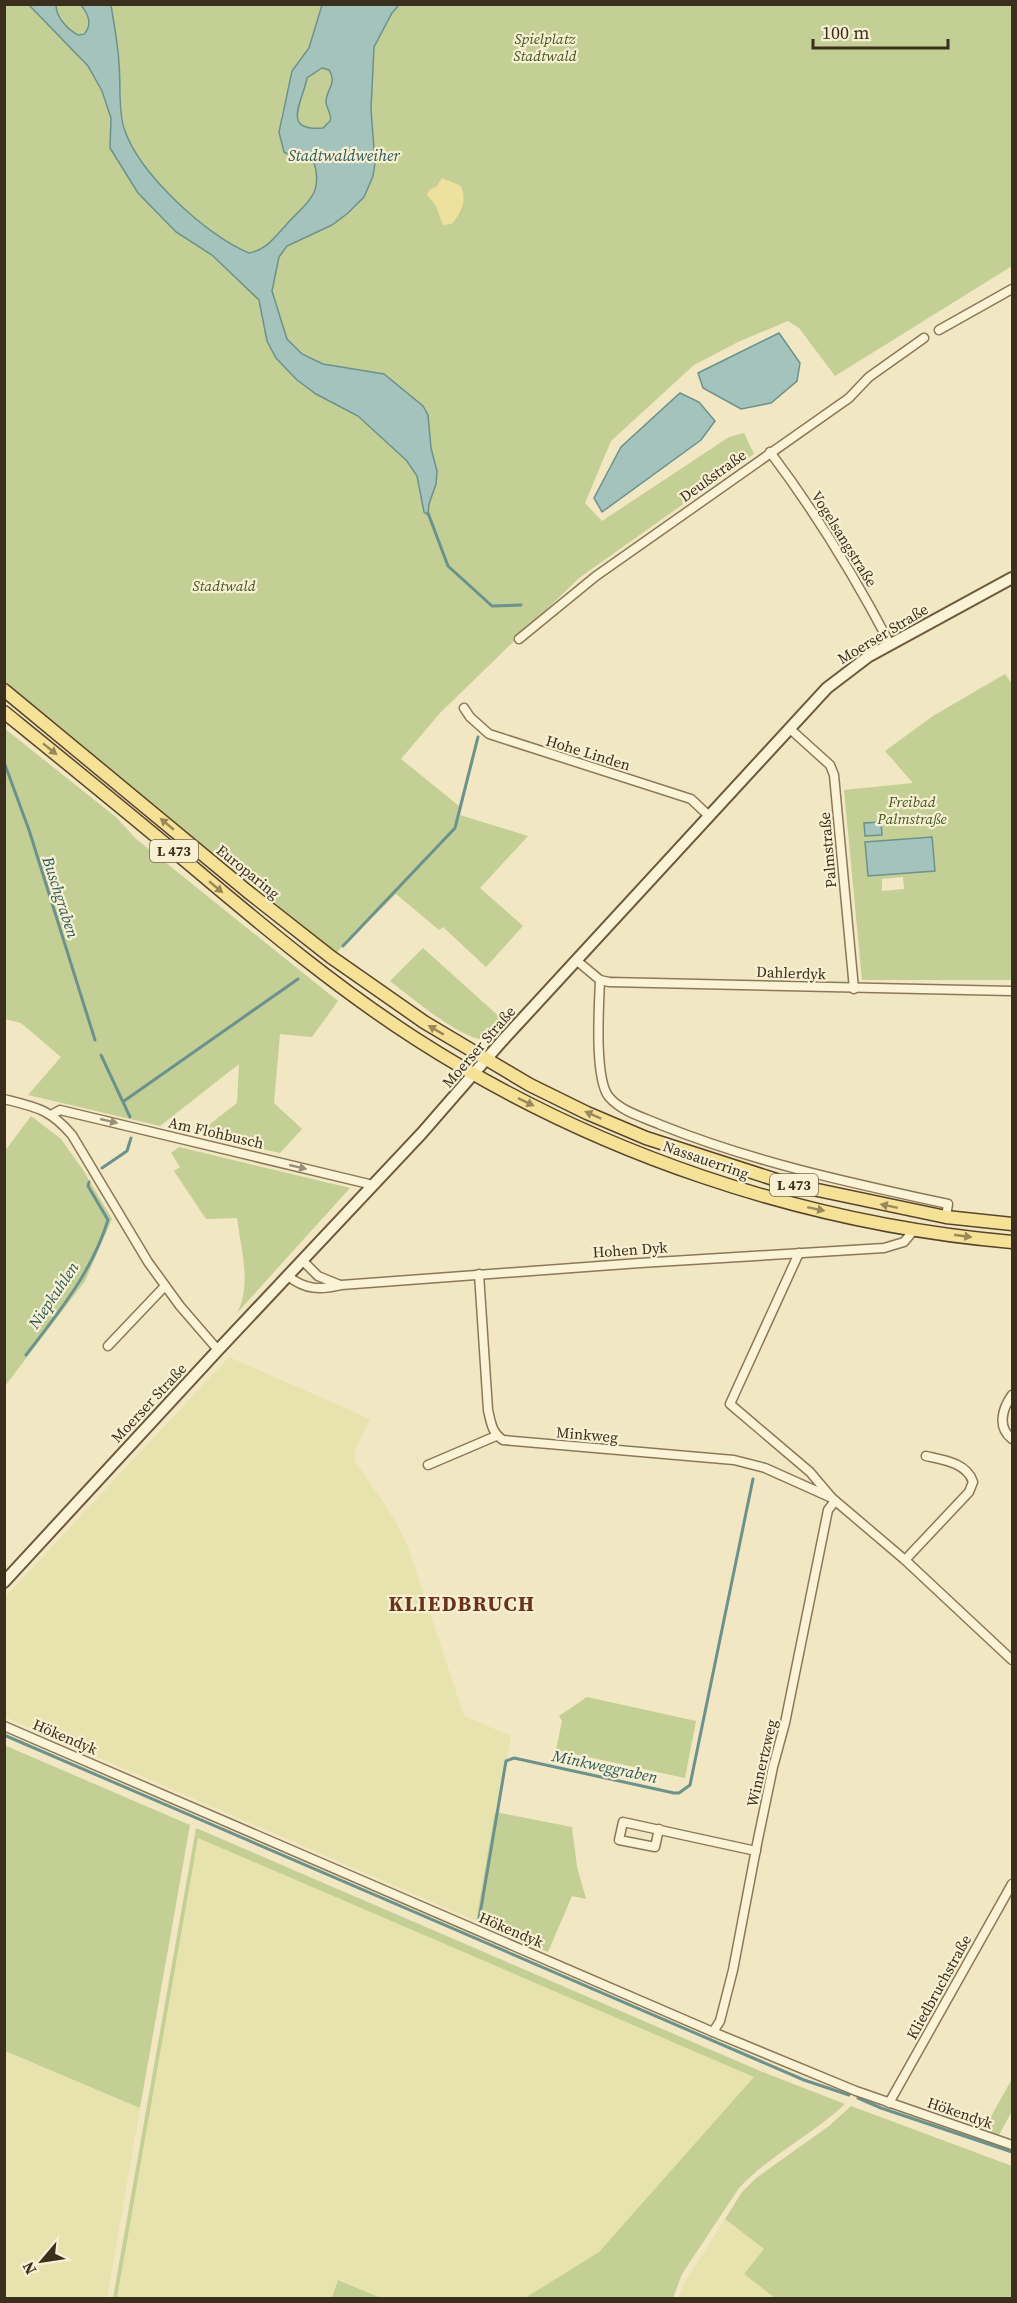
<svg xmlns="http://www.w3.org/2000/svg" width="1017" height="2303" font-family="'Source Serif 4',serif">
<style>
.farmland{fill:#e7e3ae}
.green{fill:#c3cf95;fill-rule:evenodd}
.sand{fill:#eee09d}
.water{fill:#a4c3bd;stroke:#6b928c;stroke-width:1.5;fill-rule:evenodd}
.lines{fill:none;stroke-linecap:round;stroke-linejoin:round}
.stream{stroke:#6b928c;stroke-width:3}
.street-casing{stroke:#8c7858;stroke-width:11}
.secondary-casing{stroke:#6d593b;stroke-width:14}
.primary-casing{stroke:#59452c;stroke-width:15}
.street{stroke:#fbf3d5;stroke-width:8}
.secondary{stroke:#fbf3d5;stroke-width:10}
.primary{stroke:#f6e297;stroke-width:12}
.oneway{fill:#98885a}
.oneway2{fill:#9a9079}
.labels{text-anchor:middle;stroke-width:4.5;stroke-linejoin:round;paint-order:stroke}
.shield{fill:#f7f0d2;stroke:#736853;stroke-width:1.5}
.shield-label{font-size:14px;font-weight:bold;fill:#3a2e1d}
.park-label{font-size:15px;font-style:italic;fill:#455822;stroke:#f7f0d2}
.street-label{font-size:15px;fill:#3a2e1d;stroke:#f7f0d2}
.water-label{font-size:16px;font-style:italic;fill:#2b595b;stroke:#f7f0d2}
.district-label{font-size:21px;font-weight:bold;letter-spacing:1.5px;fill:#6a321a;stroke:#f7f0d2}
</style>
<rect width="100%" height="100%" fill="#f1e7c2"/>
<g class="farmland">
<path d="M 229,1357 L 370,1419 L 355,1450 L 355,1461 L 395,1520 L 408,1547 L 464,1716 L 511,1736 L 476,1921 L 5,1717 L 5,1597 Z"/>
<path d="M 198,1838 L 755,2077 L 599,2252 L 525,2298 L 381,2298 L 339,2280 L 332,2298 L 117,2298 Z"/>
<path d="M 4,2051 L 140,2108 L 107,2298 L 5,2298 Z"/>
<path d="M 725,2219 L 764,2249 L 744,2274 L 775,2298 L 679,2298 L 684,2283 Z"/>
</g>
<g class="green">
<path d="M 4,5 L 29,5 L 88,66 L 102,91 L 111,118 L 110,148 L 176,232 L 212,255 L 259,300 L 267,341 L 316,394 L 358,416 L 407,461 L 417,476 L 422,492 L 437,472 L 431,448 L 346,369 L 323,364 L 302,354 L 287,339 L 272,291 L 279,257 L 287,246 L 364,197 L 373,176 L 375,163 L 371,109 L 374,47 L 392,13 L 399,5 L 1012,5 L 1012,266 L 835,376 L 799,328 L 788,321 L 738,342 L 694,365 L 611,441 L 585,503 L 602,521 L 729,437 L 744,433 L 754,454 L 579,578 L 440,713 L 401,759 L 459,806 L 476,740 L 477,745 L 460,815 L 528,836 L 480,888 L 523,926 L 486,967 L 443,927 L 439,930 L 396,894 L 336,953 L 5,684 Z"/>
<path d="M 56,5 L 81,5 L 89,20 L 86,31 L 78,35 C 67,29 56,17 56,5 Z"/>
<path d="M 111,5 L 322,5 L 309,48 L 292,71 L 281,117 L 290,155 L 306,157 L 314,162 C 316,171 318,180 315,189 C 311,205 298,212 287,224 C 277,233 264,256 248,252 C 239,251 231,243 224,239 C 192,218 145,176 129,141 C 119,117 121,89 119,64 C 117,44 114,24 111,5 Z"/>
<path d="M 322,68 L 329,70 C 338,83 326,89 326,102 C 326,108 333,115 330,121 C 329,122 323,128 323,128 C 282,132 301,101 307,78 Z"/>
<path d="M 1005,674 L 1012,684 L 1012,980 L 862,980 L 844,790 L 913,783 L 885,751 L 933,716 ZM 903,877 L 904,889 L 882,891 L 882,879 Z"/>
<path d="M 4,728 L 117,818 L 135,838 L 338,1001 L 312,1037 L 280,1034 L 274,1103 L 302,1129 L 280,1153 L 197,1134 L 237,1103 L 239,1064 L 160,1126 L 28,1095 L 61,1057 L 21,1023 L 5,1019 Z"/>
<path d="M 423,948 L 503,1020 C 498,1025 493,1035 487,1038 C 470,1047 406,993 390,981 Z"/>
<path d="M 31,1116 L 61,1139 L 83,1170 L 112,1219 L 85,1281 L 5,1386 L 5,1151 Z"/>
<path d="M 179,1147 L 350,1188 L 237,1313 C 252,1285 241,1249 237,1218 L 206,1219 L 174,1171 L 180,1167 L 171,1153 Z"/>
<path d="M 587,1697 L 696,1721 L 685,1778 L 556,1750 L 562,1721 L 559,1716 Z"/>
<path d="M 4,1745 L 190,1825 L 140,2108 L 5,2051 Z"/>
<path d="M 495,1812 L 572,1827 L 577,1867 L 586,1899 L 572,1896 L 548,1952 L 476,1921 Z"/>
<path d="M 196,1828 L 760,2071 L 845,2104 C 812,2135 770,2155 739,2188 L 682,2274 L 673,2298 L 525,2298 L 599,2252 L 754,2077 L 198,1838 L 117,2298 L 113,2298 Z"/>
<path d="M 1012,2079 L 1012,2111 L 999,2135 L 984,2129 Z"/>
<path d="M 851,2106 L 1012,2166 L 1012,2298 L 775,2298 L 744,2274 L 764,2249 L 725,2219 L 742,2192 L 756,2178 L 829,2126 Z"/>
<path d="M 338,2280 L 381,2298 L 332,2298 Z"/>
</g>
<path class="sand" d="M 442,178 L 461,186 C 467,201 462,211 452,224 L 443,225 L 436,206 L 427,195 L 429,190 L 437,186 Z"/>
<g class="water">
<path d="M 29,5 L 56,5 C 56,17 67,29 78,35 L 84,34 C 93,24 88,14 81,5 L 111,5 C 114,24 118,44 119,64 C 121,84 118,109 124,128 C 138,173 207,236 249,253 C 266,250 275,237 286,225 C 305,203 324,196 314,162 C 304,155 294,158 284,152 L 279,132 L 292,71 L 309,48 L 322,5 L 399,5 L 392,13 L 374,47 L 371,109 L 375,163 L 373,176 L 364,197 L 348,213 L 332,225 L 287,246 L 279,257 L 272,291 L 287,339 L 302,354 L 323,364 L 384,374 L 423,406 L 428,415 L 431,448 L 437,471 L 436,484 L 429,504 L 428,515 L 424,512 L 417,476 L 407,461 L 358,416 L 316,394 L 297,380 L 276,358 L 267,341 L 259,300 L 212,255 L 176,232 L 138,193 L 110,148 L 111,118 L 102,91 L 88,66 ZM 322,68 L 329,70 C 338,83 326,89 326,102 C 326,108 333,115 330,121 C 329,122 323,128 323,128 C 280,132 303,101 307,78 Z"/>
<path d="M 779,333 L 800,363 L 797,381 L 771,403 L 741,409 L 703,388 L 698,373 Z"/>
<path d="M 680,393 L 699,402 L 715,421 L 701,440 L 602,512 L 594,498 L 621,447 Z"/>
<path d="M 881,822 L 882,835 L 865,836 L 864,823 Z"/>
<path d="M 932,837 L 935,871 L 868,876 L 865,842 Z"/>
</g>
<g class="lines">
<g class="stream">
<path d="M 428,513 L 448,566 L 492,606 L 521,605"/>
<path d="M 4,762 L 29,830 L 95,1040"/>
<path d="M 343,946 L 455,828 L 478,737"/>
<path d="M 101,1055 L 130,1117"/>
<path d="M 124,1101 L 298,979"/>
<path d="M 102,1168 L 127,1151 L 131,1138"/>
<path d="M 26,1355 C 59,1312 92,1272 108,1220 L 88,1186 L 89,1182"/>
<path d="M 4,1735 L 804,2080 L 849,2095"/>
<path d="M 479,1920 L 506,1761 L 514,1758 L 674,1793 L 679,1793 L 690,1785 L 753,1479"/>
<path d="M 858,2098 L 881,2108 L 1012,2152"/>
</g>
<defs>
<g id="street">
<path d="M 939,330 L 1012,289"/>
<path d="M 770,452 C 816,513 855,577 890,644"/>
<path d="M 519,639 L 596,576 L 849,398 L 869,377 L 924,338"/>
<path d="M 464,708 L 470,717 L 489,734 L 691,799 L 709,816"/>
<path d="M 789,728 L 830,765 L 834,775 L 854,989"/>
<path d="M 576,960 L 600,980 L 609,982 L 1012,991"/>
<path d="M 600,980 C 599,1005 594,1079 609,1097 C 622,1112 643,1117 661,1125 C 753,1162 851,1183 948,1204 L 946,1217"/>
<path d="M 4,1099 C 36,1107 50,1109 72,1135 L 148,1262 L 180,1306 L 218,1350"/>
<path d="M 53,1114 L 60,1110 L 373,1185"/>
<path d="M 303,1261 L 318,1276 L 340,1285"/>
<path d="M 479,1274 L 488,1410 C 491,1423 492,1433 503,1440 L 734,1460 L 765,1468 L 832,1498 L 810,1472 L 730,1404 L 799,1253"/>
<path d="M 288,1276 C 305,1290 321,1290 341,1285 L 640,1263 L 884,1248 L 904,1242 L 914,1230"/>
<path d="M 108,1346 L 165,1286"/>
<path d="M 1012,1395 C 1002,1409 997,1427 1012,1439"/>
<path d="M 428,1465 L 496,1436"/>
<path d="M 832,1498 L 905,1560 L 1012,1660"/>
<path d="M 905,1560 L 969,1492 L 973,1482 C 967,1463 944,1460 926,1456"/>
<path d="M 4,1726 L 713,2032 L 856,2091 L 1012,2145"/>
<path d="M 659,1829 L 655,1847 L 619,1840 L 623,1822 L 756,1851"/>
<path d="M 713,2032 L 720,2021 L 733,1970 L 757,1844 L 773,1767 L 785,1723 L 828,1510 L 835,1501"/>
<path d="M 889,2103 L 1012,1884"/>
</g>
<path id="secondary" d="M 4,1582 L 218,1350 L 422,1133 L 502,1041 L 827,688 L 869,656 L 1012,578"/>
<g id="primary">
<path d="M 4,690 L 247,891 L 331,957 L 424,1022 L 530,1085 L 587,1113 L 646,1138 L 789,1184 L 946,1217 L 1012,1224"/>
<path d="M 4,712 C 68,764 131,815 194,868 C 265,928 337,988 416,1039 C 593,1153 803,1224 1012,1242"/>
</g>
</defs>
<use href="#street" class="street-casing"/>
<use href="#secondary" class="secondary-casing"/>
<use href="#primary" class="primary-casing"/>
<use href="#street" class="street"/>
<use href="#secondary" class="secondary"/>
<use href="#primary" class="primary"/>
</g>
<defs><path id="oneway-solid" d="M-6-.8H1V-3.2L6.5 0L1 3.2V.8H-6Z" transform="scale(1.5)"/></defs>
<g class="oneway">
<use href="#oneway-solid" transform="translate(50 749) rotate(39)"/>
<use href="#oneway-solid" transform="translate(167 824) rotate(-140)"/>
<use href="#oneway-solid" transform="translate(216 887) rotate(40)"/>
<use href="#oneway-solid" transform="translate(436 1030) rotate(-149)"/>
<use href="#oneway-solid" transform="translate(526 1102) rotate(26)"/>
<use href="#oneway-solid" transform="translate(593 1115) rotate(-156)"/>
<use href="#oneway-solid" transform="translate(889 1206) rotate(-168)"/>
<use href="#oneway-solid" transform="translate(816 1209) rotate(12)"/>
<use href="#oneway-solid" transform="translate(963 1236) rotate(8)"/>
</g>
<g class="oneway2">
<use href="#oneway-solid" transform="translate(109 1121) rotate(13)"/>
<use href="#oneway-solid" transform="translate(298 1167) rotate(13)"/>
</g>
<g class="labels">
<g class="shield">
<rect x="150" y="840" width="48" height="22" rx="4.5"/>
<rect x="770" y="1174" width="48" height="22" rx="4.5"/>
</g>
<g class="shield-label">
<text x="174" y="856">L 473</text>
<text x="794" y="1190">L 473</text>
</g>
<g class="park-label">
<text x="545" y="44">Spielplatz<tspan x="545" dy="17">Stadtwald</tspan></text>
<text x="224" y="591">Stadtwald</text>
<text x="912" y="807">Freibad<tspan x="912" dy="17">Palmstraße</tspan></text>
</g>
<g class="street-label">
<text transform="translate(713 476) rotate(-36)" y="5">Deußstraße</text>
<text transform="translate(844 539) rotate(58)" y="5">Vogelsangstraße</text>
<text transform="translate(883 634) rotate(-31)" y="5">Moerser Straße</text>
<text transform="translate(588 753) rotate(17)" y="5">Hohe Linden</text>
<text transform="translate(828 850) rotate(-95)" y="5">Palmstraße</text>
<text transform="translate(248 872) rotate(39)" y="5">Europaring</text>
<text transform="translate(791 973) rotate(2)" y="5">Dahlerdyk</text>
<text transform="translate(479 1047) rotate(-49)" y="5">Moerser Straße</text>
<text transform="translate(216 1133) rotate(13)" y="5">Am Flohbusch</text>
<text transform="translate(706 1160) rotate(19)" y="5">Nassauerring</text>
<text transform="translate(630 1250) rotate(-4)" y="5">Hohen Dyk</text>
<text transform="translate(149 1403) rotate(-47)" y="5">Moerser Straße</text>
<text transform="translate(587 1435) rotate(5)" y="5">Minkweg</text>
<text transform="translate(65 1737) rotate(23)" y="5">Hökendyk</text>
<text transform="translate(762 1763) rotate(-77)" y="5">Winnertzweg</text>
<text transform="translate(511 1930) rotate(23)" y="5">Hökendyk</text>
<text transform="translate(939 1987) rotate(-61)" y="5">Kliedbruchstraße</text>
<text transform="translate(960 2113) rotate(19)" y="5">Hökendyk</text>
</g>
<g class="water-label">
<text x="344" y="161">Stadtwaldweiher</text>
<text transform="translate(61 897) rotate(72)" y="6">Buschgraben</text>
<text transform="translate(53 1295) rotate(-56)" y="6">Niepkuhlen</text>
<text transform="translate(605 1766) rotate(12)" y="6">Minkweggraben</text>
</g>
<g class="district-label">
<text x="462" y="1611">KLIEDBRUCH</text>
</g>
</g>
<rect width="1017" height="2303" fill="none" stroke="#3a2e1d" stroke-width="12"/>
<g transform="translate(42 2261) rotate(241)" stroke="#f7f0d2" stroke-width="4.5" paint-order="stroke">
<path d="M0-4.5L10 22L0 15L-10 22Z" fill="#3a2e1d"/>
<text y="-9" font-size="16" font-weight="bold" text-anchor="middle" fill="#3a2e1d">N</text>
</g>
<path d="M813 39v9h135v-9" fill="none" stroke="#3a2e1d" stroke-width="3"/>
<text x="822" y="39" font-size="18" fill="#3a2e1d" stroke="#f7f0d2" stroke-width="4.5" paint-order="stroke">100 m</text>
</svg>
